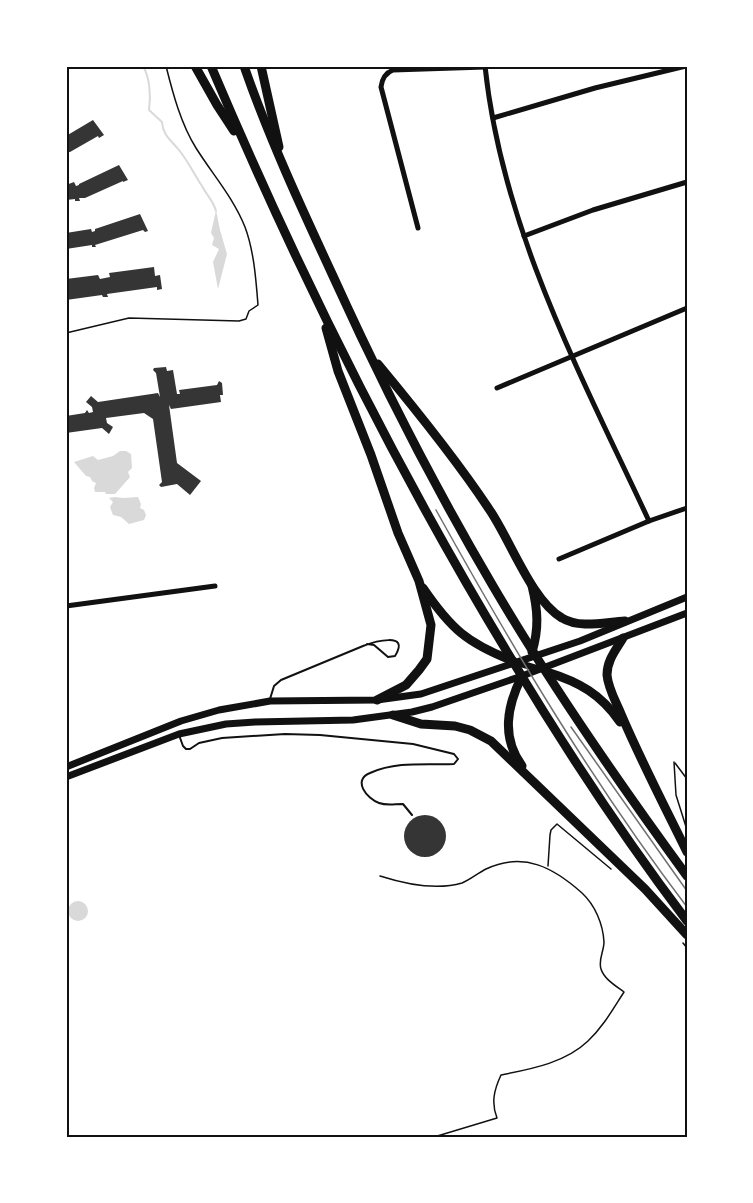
<svg xmlns="http://www.w3.org/2000/svg" width="753" height="1203" font-family="Manrope,sans-serif">
<style>
.water{fill:#d9d9d9}
.lines{fill:none;stroke-linecap:round;stroke-linejoin:round}
.stream{stroke:#d9d9d9;stroke-width:2}
.building{fill:#353535}
.path{stroke:#111;stroke-width:1.5}
.service{stroke:#111;stroke-width:2}
.minor{stroke:#111;stroke-width:5}
.secondary{stroke:#111;stroke-width:7}
.motorway{stroke:#111;stroke-width:9}
.tram{stroke:#707070;stroke-width:1.5}
.neatline{fill:none;stroke:#111;stroke-width:2}
</style>
<rect width="100%" height="100%" fill="#fff"/>
<g class="water">
<path d="M 216,210 L 220,230 L 227,254 L 218,289 L 213,262 L 219,249 L 212,245 L 214,238 L 211,233 Z"/>
<path d="M 120,451 L 126,451 L 131,454 L 132,468 L 128,472 L 130,477 L 115,494 L 106,494 L 105,492 L 95,492 L 94,488 L 96,483 L 92,481 L 90,477 L 86,476 L 74,462 L 93,456 L 98,460 L 113,456 Z"/>
<path d="M 115,497 L 123,498 L 138,497 L 141,504 L 140,508 L 144,510 L 146,515 L 144,520 L 129,524 L 121,517 L 113,515 L 110,507 L 113,502 L 109,498 Z"/>
<circle cx="78" cy="911" r="10"/>
</g>
<g class="lines">
<path class="stream" d="M 143,66 C 150,78 151,97 149,110 L 162,122 C 163,136 171,140 179,150 C 188,161 194,174 202,186 C 207,196 213,200 216,211"/>
</g>
<g class="building">
<path d="M 93,120 L 104,135 L 99,138 L 98,136 L 70,152 L 66,152 L 66,136 Z"/>
<path d="M 119,165 L 128,180 L 123,182 L 123,181 L 85,198 L 79,198 L 80,201 L 75,201 L 75,199 L 66,200 L 66,185 L 74,182 L 76,186 L 79,185 L 79,184 Z"/>
<path d="M 140,214 L 148,231 L 145,232 L 143,230 L 95,245 L 96,247 L 92,247 L 92,245 L 66,249 L 66,233 L 91,229 L 92,232 L 95,231 L 95,229 Z"/>
<path d="M 154,267 L 155,276 L 160,275 L 162,289 L 157,290 L 157,287 L 107,294 L 108,297 L 103,297 L 102,295 L 66,300 L 66,279 L 98,275 L 100,279 L 110,277 L 109,273 Z"/>
<path d="M 166,367 L 167,371 L 173,370 L 177,394 L 180,394 L 179,390 L 217,385 L 219,381 L 222,383 L 223,395 L 220,395 L 221,402 L 171,409 L 169,405 L 177,463 L 201,481 L 190,495 L 177,484 L 161,487 L 159,485 L 162,482 L 153,419 L 144,413 L 106,418 L 107,423 L 113,427 L 109,434 L 102,428 L 66,433 L 66,416 L 85,413 L 87,410 L 89,413 L 93,412 L 92,407 L 86,402 L 91,396 L 98,402 L 158,393 L 160,397 L 156,373 L 153,370 L 154,368 Z"/>
<circle cx="425" cy="836" r="21"/>
</g>
<g class="lines">
<g class="path">
<path d="M 66,333 L 129,318 L 239,321 L 246,319 L 249,311 L 258,305 C 256,280 254,251 245,227 C 233,197 213,175 196,148 C 181,124 173,94 166,66"/>
<path d="M 674,762 L 676,795 L 687,830"/>
<path d="M 675,763 L 687,779"/>
<path d="M 548,866 L 550,835 L 551,830 L 557,824 L 611,869"/>
<path d="M 380,876 C 405,884 435,891 462,883 C 470,880 478,873 486,869 C 524,851 554,868 582,893 C 595,905 603,924 604,942 C 604,951 598,960 601,969 C 604,979 616,986 624,992 C 613,1009 603,1027 588,1041 C 565,1063 531,1069 501,1075 C 494,1090 491,1103 497,1118 L 434,1137"/>
<path d="M 683,943 L 687,948"/>
</g>
<g class="service">
<path d="M 270,699 L 274,686 L 281,680 L 363,646 C 373,642 411,631 395,656 L 388,657 L 374,645 L 367,644"/>
<path d="M 179,735 L 183,746 L 186,749 L 190,749 L 199,743 L 222,738 L 285,734 L 320,735 L 413,744 L 454,754 L 458,759 L 454,764 C 426,765 397,761 370,773 C 352,780 367,799 379,803 C 387,806 394,804 403,804 L 412,815"/>
</g>
<g class="minor">
<path d="M 485,66 C 502,229 581,375 649,521"/>
<path d="M 493,118 L 595,88 L 686,66"/>
<path d="M 418,228 L 381,87 C 382,79 385,73 393,70 L 485,67"/>
<path d="M 524,236 L 593,210 L 687,182"/>
<path d="M 497,388 L 687,308"/>
<path d="M 559,559 L 649,521 L 687,508"/>
<path d="M 66,606 L 215,586"/>
</g>
<g class="secondary">
<path d="M 515,662 L 539,669"/>
<path d="M 66,767 L 181,721 L 219,710 L 270,701 L 377,700 L 421,694 L 580,641 L 687,597"/>
<path d="M 66,777 L 179,734 L 226,724 L 255,722 L 353,720 L 412,712 L 432,707 L 522,676 L 687,613"/>
</g>
<g class="motorway">
<path d="M 195,66 L 217,105 L 234,131"/>
<path d="M 211,66 C 297,269 395,467 509,655 C 564,747 622,835 687,921"/>
<path d="M 244,66 C 269,138 301,207 333,276 C 381,382 434,486 493,586 C 551,685 619,783 687,876"/>
<path d="M 261,66 L 279,147"/>
<path d="M 326,328 L 338,371 L 371,455 L 398,533 L 419,581 L 431,625 L 427,659 L 419,670 L 406,685 L 377,700"/>
<path d="M 378,364 C 417,411 456,459 489,509 C 510,539 531,600 562,618 C 580,629 605,622 625,621"/>
<path d="M 532,586 C 538,610 539,629 532,652"/>
<path d="M 423,588 C 451,629 467,643 513,661"/>
<path d="M 623,638 C 616,650 607,660 607,675 C 608,688 616,702 621,714 C 641,761 665,807 687,852"/>
<path d="M 547,672 C 579,682 601,694 620,722"/>
<path d="M 393,715 L 421,724 L 455,726 L 470,730 L 491,741 L 645,889 L 687,935"/>
<path d="M 522,766 C 501,737 507,706 522,676"/>
</g>
<g class="tram">
<path d="M 436,510 C 512,647 592,782 687,907"/>
<path d="M 571,727 L 687,891"/>
</g>
</g>
<rect width="753" height="1203" fill="none" stroke="#ffffff" stroke-width="135"/>
<rect x="68" y="68" width="618" height="1068" class="neatline"/>
</svg>
